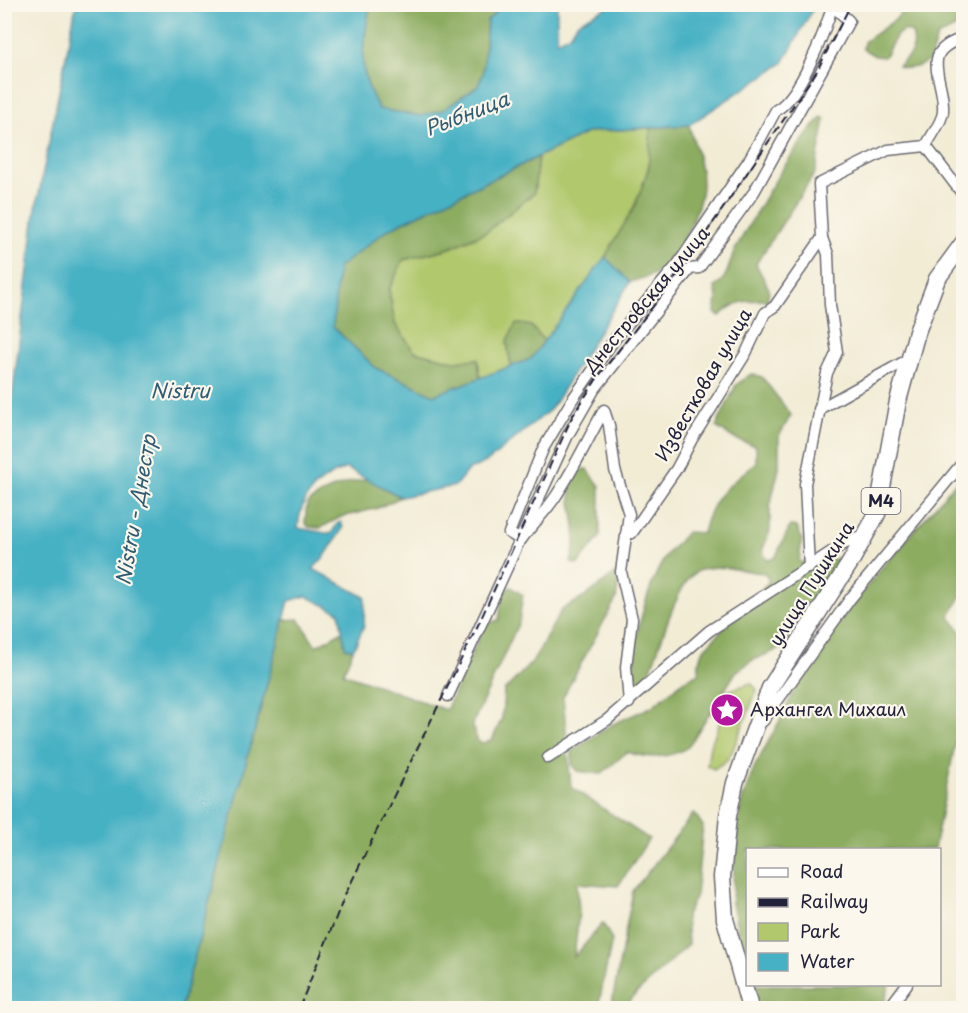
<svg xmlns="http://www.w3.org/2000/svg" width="968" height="1013" font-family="'Playpen Sans',sans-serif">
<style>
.green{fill:#b1c86d;stroke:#6a7554;stroke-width:1.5}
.forest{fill:#8cac60;stroke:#57674e;stroke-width:1.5}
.water{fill:#46b1c4;stroke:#346a80;stroke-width:1.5}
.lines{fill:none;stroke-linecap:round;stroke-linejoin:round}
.minor-casing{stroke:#6b6971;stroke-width:13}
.highway-casing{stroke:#6b6971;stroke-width:19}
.minor{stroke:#fff;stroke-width:10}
.highway{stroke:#fff;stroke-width:16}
.rail{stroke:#22223b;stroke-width:2;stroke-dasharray:9 4.5;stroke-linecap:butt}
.labels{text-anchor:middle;stroke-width:4.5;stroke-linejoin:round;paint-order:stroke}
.shield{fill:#fbf7ec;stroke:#636270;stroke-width:1.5}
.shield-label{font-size:16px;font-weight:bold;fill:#22223b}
.street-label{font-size:18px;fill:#22223b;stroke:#fbf7ec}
.poi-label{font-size:18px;fill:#22223b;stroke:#fbf7ec;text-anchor:start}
.water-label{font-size:20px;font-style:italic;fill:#305b72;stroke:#fbf7ec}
</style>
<rect width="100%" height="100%" fill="#fbf7ec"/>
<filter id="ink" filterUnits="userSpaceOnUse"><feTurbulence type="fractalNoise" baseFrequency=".0167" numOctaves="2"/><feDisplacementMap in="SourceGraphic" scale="12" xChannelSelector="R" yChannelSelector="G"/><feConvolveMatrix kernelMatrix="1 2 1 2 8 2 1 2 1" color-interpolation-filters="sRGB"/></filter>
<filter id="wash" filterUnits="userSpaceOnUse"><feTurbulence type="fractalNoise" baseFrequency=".008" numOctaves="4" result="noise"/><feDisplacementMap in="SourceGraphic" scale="24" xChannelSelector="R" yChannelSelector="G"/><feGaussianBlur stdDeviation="1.35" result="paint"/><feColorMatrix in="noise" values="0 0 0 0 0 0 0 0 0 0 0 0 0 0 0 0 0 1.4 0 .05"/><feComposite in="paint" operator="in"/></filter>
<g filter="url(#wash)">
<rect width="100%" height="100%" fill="#f2ecd5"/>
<g class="green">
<path d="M 650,128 C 649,141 651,157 648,169 C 630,234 583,288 544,341 L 531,326 L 507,342 L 511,366 L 480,378 L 478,359 L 454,361 L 414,351 L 395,324 L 389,290 L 403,260 L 450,248 L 486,232 L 534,193 L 538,157 L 589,132 Z"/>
<path d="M 751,683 L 757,690 L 732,752 L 727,760 L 714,769 L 707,766 L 710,746 L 720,722 L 709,710 L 721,693 Z"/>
</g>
<g class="forest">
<path d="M 907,4 L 961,5 L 962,24 L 937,37 L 930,60 C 920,67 909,71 898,66 C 911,55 917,49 912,33 L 904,30 L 897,35 L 884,57 L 875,56 L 863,49 L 864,42 L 896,19 Z"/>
<path d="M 370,5 L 498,5 L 497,11 L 487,21 L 483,73 L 478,86 L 443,110 L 421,116 L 379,109 C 355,67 363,50 370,5 Z"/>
<path d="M 822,117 L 825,119 L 815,173 L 756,264 L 769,289 L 768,300 C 748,300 734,301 720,316 L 715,313 L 717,297 L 715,287 C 731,275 727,264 736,248 C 761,204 788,154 822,117 Z"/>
<path d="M 689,125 C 694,144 702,164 702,184 C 702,207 677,262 656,273 C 648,277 639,279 630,282 L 605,257 L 636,204 L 649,167 L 650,128 Z"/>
<path d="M 538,157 L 534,193 L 486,232 L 450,248 L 403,260 L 389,290 L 395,324 L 414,351 L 454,361 L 478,359 L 480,378 L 434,395 L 376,368 L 333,327 L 338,268 L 387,230 Z"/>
<path d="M 516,323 L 531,326 L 544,341 L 531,359 L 511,366 L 507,342 Z"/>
<path d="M 751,374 L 762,377 L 791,415 L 779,436 L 779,468 L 770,506 L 770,531 L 762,551 L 767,560 L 775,558 L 790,526 L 797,527 L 802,539 L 799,562 L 842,558 L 842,566 L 791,644 L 753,660 L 736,672 L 688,747 C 670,759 647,759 627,752 L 601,774 L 578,771 L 572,765 L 572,751 L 611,725 L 651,707 L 685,680 L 699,673 L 699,662 L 704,649 L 769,581 L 765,573 C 746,572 718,563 700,570 C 674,580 658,659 645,683 L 635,684 C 628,652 648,581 668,553 C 674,546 681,539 687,532 L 703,533 C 712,494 728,487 756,462 L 756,446 L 735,439 L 716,427 L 736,385 Z"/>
<path d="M 587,469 L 600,486 L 600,537 L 578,564 L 571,563 C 574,551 576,541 575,529 C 574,507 563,488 579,470 Z"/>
<path d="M 963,474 L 963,594 L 949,616 L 963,634 L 960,720 L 934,849 L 748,850 L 748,979 L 732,903 L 735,849 L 741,803 L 754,768 L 785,711 L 803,668 L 881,569 Z"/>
<path d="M 368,479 L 401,497 L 378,508 L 341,517 L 320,528 L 309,527 L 305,523 L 307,504 C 325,489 345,482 368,479 Z"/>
<path d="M 616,573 L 618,587 L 616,599 L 563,697 L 571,787 L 649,839 L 618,886 L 577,883 L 579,912 L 574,957 L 603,923 L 612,940 L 598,1008 L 181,1008 L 284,620 L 299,619 L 316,646 L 343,631 L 345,647 L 353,650 L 343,673 L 446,710 L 483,629 L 488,623 L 499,620 L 502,591 L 511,587 L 523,595 L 519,622 L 472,725 L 478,742 L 483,743 L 492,740 L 502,718 L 504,691 L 533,661 L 562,609 L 583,598 Z"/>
<path d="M 694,813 L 703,826 L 696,895 L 686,916 L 688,944 C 668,967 642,984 624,1008 L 611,1008 L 633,891 Z"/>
<path d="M 749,985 L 889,985 L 885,1001 L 871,1008 L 758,1008 Z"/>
</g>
<path class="water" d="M 76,5 L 370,5 C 363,49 355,68 379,109 L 421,116 L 443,110 L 478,86 L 483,73 L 487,21 L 497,11 L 498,5 L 557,5 L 557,41 L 570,34 L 578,22 L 611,5 L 815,5 L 783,63 L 689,125 L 589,132 L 387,230 L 338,268 L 333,327 L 376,368 L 434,395 L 531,359 L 605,257 L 630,282 L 551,409 L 488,461 L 467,471 L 455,486 L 401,497 L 346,468 C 317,480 300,496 298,528 L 331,534 L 337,524 L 341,522 L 343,528 L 325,556 L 313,569 L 365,597 L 364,626 L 353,650 L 345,647 L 339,612 L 306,596 L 289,601 L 181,1008 L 5,1008 L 5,455 L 35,213 Z"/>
</g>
<g filter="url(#ink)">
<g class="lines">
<defs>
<g id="minor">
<path d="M 964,38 C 916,52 946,79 943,112 C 942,122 931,136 926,146 L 964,196"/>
<path d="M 819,409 L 909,359"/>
<path d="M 626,534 L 632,533 L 677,468 L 692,439 L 746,353 L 765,313 L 775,306 L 822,238 L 819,184 L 888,150 L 926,146"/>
<path d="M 809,568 L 805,484 L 827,373 L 837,352 L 830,305 L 828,254 L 822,238"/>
<path d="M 448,696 L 568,435 L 594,390 L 690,269 L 699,268 L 754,192 L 849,21 L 833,6"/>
<path d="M 629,703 L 626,667 L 632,619 L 621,572 L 629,514 L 615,470 L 609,425 L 604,410 C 588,439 574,469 556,496 C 545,513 532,524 521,540 L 509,533 L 543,449 L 572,400 L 614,340 L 678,264 L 749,160 L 776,110 C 800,98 825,31 833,4"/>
<path d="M 763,721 L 850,599 L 964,461"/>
<path d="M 548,758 L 607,720 L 709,631 L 842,545 L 866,533"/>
<path d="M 889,1008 L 907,984"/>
</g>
<path id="highway" d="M 750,1008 L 725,919 L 722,877 L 728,816 L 735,783 L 770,688 L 850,563 L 877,514 L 898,401 L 917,332 L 937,279 L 964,242"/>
</defs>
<use href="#minor" class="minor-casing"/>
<use href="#highway" class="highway-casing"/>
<use href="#minor" class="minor"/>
<use href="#highway" class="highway"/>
<path class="rail" d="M 299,1008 L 346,893 L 480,621 L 572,417 L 598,377 L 676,277 L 817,71 L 851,4"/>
</g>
</g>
<defs>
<symbol id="sight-disc" viewBox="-11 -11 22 22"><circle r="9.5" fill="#b5179e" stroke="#fbf7ec"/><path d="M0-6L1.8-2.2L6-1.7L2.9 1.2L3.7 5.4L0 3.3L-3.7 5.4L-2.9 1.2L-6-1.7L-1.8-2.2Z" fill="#fff"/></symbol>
</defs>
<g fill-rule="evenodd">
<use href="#sight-disc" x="708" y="691" width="38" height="38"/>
</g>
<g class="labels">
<rect class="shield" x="861.5" y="488" width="39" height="26" rx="4.5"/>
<g class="shield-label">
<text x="881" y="507">M4</text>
</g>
<g class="street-label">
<text transform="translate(647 300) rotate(-50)" y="6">Днестровская улица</text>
<text transform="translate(704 385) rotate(-60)" y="6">Известковая улица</text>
<text transform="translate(812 584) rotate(-58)" y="6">улица Пушкина</text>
</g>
<g class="poi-label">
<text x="750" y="716">Архангел Михаил</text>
</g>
<g class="water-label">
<text transform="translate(467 114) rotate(-21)" y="7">Рыбница</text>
<text x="180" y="398">Nistru</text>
<text transform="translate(136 510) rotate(-80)" y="7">Nistru - Днестр</text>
</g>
</g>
<rect width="968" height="1013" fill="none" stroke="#fbf7ec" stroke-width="24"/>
<rect x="746" y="848" width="195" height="138" fill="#fbf7ec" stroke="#a4a2a5" stroke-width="1.5"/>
<rect x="758" y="868" width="30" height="9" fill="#ffffff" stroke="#a4a2a5" stroke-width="1.5"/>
<text x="800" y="878" font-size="18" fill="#22223b">Road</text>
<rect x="758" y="898" width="30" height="9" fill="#22223b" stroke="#a4a2a5" stroke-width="1.5"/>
<text x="800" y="908" font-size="18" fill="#22223b">Railway</text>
<rect x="758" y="923" width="30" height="18" fill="#b1c86d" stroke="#a4a2a5" stroke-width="1.5"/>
<text x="800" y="938" font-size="18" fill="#22223b">Park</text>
<rect x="758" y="953" width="30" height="18" fill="#46b1c4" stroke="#a4a2a5" stroke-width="1.5"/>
<text x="800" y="968" font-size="18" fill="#22223b">Water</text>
</svg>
